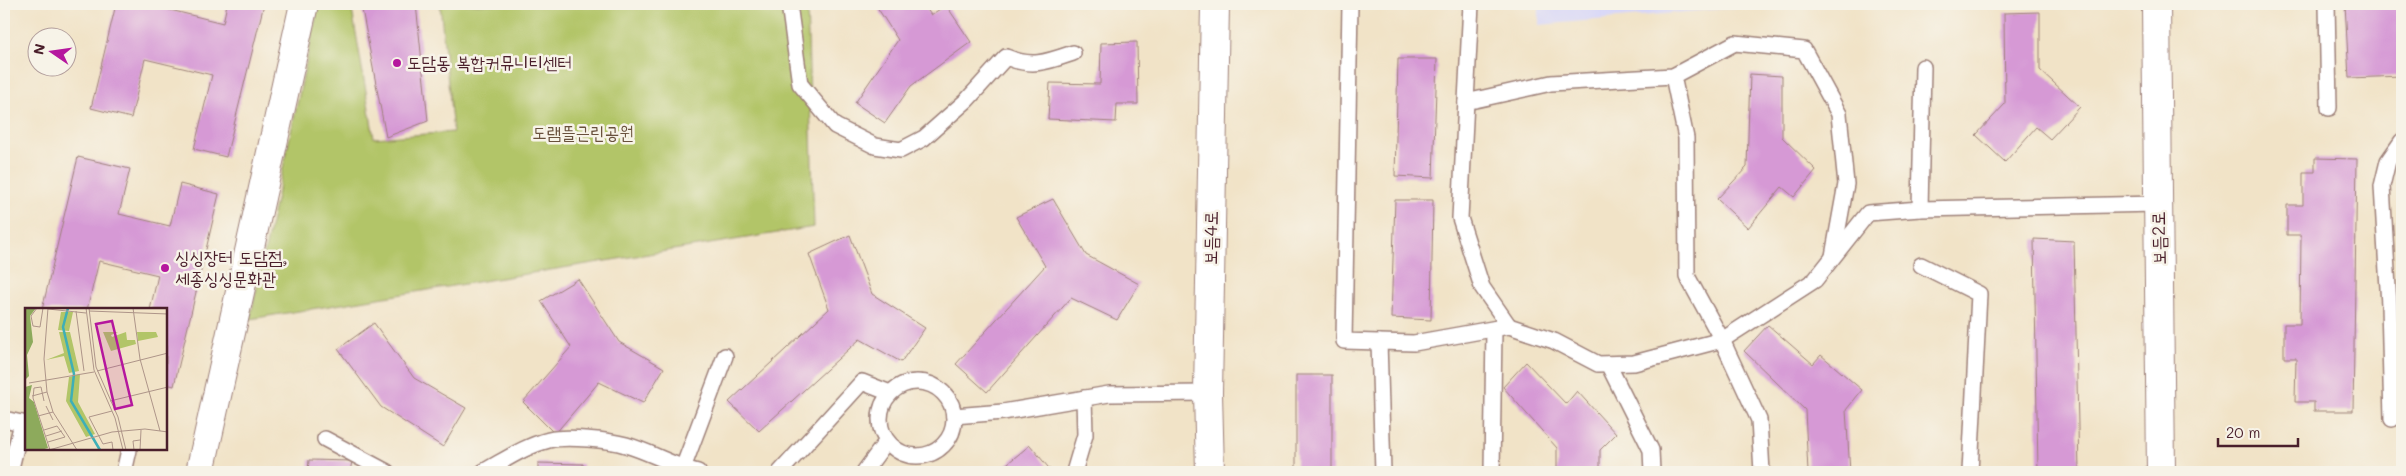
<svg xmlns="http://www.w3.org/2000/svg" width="2406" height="476" font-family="Mali,'Poor Story',sans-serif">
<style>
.built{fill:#d8d7f8}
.green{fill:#b2c568;stroke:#7e724a}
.building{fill:#d699d5}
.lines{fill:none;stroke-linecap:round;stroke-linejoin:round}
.lane-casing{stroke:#9e8179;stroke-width:18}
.street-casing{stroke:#9e8179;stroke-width:30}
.secondary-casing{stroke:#9e8179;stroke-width:30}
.lane{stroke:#fff;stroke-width:15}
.street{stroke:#fff;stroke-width:28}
.secondary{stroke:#fff;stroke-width:28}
.poi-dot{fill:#b5179e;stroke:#f7f3e8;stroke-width:2}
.labels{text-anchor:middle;stroke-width:5;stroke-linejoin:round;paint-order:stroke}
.poi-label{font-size:18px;fill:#4a1f2b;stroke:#f7f3e8;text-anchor:start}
.park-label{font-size:18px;fill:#69513d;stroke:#f7f3e8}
.street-label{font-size:18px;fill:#4a1f2b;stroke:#f7f3e8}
.inset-river{fill:none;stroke:#3eafb7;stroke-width:2.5}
.inset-road{fill:none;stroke:#ae9589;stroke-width:1}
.view{fill:#b5179e;fill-opacity:0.15;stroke:#b5179e;stroke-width:2.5}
.inset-edge{fill:none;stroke:#4a1f2b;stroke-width:2.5}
</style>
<rect width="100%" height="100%" fill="#f7f3e8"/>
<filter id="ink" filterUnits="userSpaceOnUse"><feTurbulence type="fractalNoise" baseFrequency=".02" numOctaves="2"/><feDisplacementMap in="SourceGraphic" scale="10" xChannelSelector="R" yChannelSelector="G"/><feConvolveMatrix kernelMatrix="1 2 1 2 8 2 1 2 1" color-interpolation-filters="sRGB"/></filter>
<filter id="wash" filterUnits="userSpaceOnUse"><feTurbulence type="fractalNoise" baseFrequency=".0096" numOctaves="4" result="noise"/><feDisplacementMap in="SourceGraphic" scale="20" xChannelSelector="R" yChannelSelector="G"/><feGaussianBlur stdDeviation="1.12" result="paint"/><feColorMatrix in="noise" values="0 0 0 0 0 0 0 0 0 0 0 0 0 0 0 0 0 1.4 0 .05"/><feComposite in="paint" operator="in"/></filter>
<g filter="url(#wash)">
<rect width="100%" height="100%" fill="#f1e3c7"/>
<path class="built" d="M 1539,4 L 1776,4 L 1539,25 Z"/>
<path class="green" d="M 319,4 L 351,4 L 374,138 L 453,132 L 440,4 L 807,4 L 814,227 L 250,319 Z"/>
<g id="blocks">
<g class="building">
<path d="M 116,4 L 159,4 L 158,7 L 223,23 L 227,4 L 264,4 L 226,157 L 194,149 L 212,75 L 145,59 L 131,118 L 91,108 Z"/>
<path d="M 361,4 L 416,4 L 428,121 L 386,137 Z"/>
<path d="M 875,4 L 923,4 L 931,15 L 946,5 L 971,42 L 911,86 L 885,123 L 855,103 L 898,40 Z"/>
<path d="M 2345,4 L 2402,4 L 2402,76 L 2349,78 Z"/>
<path d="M 2040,12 L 2040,70 L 2080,107 L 2050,139 L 2036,127 L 2005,162 L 1976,135 L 2005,104 L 2004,13 Z"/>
<path d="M 1137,42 L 1138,104 L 1117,104 L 1116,122 L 1048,119 L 1050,83 L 1100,84 L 1101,43 Z"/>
<path d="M 1398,59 L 1437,59 L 1433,178 L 1395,176 Z"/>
<path d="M 1750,74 L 1782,76 L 1782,137 L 1816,170 L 1794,197 L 1782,187 L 1748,228 L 1717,199 L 1747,167 Z"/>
<path d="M 78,157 L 130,169 L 119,214 L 170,226 L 180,184 L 219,194 L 174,386 L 166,384 L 166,310 L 150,310 L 158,275 L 99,261 L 87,310 L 42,310 Z"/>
<path d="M 2315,158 L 2357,159 L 2353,411 L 2314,411 L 2314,402 L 2295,402 L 2296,358 L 2284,358 L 2284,324 L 2300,324 L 2301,235 L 2287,235 L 2287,205 L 2303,205 L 2303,172 L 2315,172 Z"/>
<path d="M 1053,199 L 1086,255 L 1139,284 L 1117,320 L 1071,298 L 987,392 L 956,364 L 1045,266 L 1016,217 Z"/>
<path d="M 1395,200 L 1433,200 L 1431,320 L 1391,318 Z"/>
<path d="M 850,235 L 872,294 L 925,328 L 901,362 L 860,339 L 759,431 L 729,402 L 829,309 L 809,254 Z"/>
<path d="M 2034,239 L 2074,241 L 2079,472 L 2038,472 Z"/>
<path d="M 578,279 L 619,342 L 664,368 L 643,403 L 599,382 L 555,434 L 523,402 L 571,347 L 541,301 Z"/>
<path d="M 374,323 L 414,378 L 466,408 L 443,447 L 381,407 L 338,349 Z"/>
<path d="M 1768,325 L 1813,364 L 1821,355 L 1862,390 L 1846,410 L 1850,472 L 1808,472 L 1805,410 L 1744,351 Z"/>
<path d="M 1526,362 L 1566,404 L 1577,391 L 1616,434 L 1600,450 L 1600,472 L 1557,472 L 1557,448 L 1503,387 Z"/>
<rect x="1296" y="375" width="36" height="97"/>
<path d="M 1030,445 L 1052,472 L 997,472 Z"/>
<path d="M 309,460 L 352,461 L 350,472 L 308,472 Z"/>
<path d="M 538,463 L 583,464 L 583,472 L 538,472 Z"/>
</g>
</g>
</g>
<g filter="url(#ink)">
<use href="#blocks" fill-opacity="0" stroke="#9e8179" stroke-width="1"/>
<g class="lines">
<defs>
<g id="lane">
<path d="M 789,4 L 800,84 L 835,126 L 875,146 L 901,150 L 924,138 L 967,100 L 1006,57 C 1032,68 1047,62 1073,53"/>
<path d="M 1350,4 L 1344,341 L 1414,343 L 1509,326 L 1554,341 L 1598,364 L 1634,363 L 1722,340 L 1815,280 L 1868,213 L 1920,209 L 2158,204"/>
<path d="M 1471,4 L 1460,218 L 1482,287 L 1509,326"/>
<path d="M 2327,4 L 2329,108"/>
<path d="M 1673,76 L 1686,138 L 1687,276 L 1722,340 L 1759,420 L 1762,472"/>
<path d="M 1466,102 L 1551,83 L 1673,76 L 1735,43 L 1804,50 L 1839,114 L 1846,184 L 1833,256"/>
<path d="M 1920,209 L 1923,67"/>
<path d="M 1921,265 L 1979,294 L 1970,472"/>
<path d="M 1379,342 L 1383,472"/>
<path d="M 1608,364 L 1651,450 L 1652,472"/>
<circle cx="917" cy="419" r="37"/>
<path d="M 954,416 L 1003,412 L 1109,394 L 1208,393"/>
<path d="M 4,419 L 26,424"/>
<path d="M 2392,419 L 2389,305 L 2382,186 L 2388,161 L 2402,141"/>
<path d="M 325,439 L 387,472"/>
<path d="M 683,468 L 725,356"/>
<path d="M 10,472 L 22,423"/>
<path d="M 124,472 L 129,450"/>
<path d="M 483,472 C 505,460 525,446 549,440 C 567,436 609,440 626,445 C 651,452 673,466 698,472"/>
<path d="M 780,472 L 862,382 L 890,393"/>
<path d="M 864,472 L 886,442"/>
<path d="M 1074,472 L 1085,435 L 1084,398"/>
<path d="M 1492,472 L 1494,329"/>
</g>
<path id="street" d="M 200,472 L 304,4"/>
<g id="secondary">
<path d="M 2156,4 L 2161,472"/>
<path d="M 1210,472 L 1208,393 L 1215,4"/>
</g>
</defs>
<use href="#lane" class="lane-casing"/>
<use href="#street" class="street-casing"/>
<use href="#secondary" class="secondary-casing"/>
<use href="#lane" class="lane"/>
<use href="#street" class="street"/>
<use href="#secondary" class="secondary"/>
</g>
</g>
<g class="poi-dot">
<circle cx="397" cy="63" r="5"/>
<circle cx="165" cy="268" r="5"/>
</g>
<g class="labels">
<g class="poi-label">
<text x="407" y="69">도담동 복합커뮤니티센터</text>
<text x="175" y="264">싱싱장터 도담점,<tspan x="175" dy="21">세종싱싱문화관</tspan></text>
</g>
<g class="park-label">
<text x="583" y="139">도램뜰근린공원</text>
</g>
<g class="street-label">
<text transform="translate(1211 238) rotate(-89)" y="6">보듬4로</text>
<text transform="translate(2159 238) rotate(-91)" y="6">보듬2로</text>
</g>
</g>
<g transform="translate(25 308)">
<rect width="142" height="142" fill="#f1e3c7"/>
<path d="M 36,4 L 48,4 L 44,23 L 33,22 ZM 34,24 L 45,24 L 54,63 L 44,65 L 39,48 L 21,52 L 39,45 ZM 78,24 L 93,24 L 86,27 L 87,29 L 101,24 L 102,32 L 110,32 L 111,36 L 86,43 ZM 112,24 L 131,24 L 133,29 L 113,33 ZM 55,66 L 53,94 L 70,126 L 61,129 L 41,93 L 44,69 Z" fill="#b2c568"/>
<path d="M 0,0 L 11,0 L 5,8 L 8,34 L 2,47 L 4,68 L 0,72 ZM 7,77 L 4,90 L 9,94 L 23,140 L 16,142 L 0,142 L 0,79 Z" fill="#8daa5c"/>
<path class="inset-river" d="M 43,0 L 38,19 L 49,66 L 46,93 L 75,142"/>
<path class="inset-road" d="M 12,0 L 6,8 L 8,18 L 15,19 L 18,0M 23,0 L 19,51 L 22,84 L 28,104 L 52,142M 61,0 L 69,62 L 90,110 L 98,142M 64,0 L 71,59 L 93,109 L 101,142M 108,0 L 115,51 L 135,123M 23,1 L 61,5M 51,3 L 59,63M 64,3 L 143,6M 72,63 L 143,45M 4,75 L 69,64M 7,88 L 22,84M 19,93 L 16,79 L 9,80 L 8,90 L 25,142M 85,93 L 143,79M 21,98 L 28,112M 87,103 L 64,109 L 78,136 L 87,134 L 88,142M 13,108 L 28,104M 19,122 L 32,118 L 40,129 L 23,134M 21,128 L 37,123M 24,142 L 87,124 L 120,121 L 143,124M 109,142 L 108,133 L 115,132M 115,142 L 116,122"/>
<path class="view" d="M 87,13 L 107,97 L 90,101 L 71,16 Z"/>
<rect width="142" height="142" class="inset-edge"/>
</g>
<rect width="2406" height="476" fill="none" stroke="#f7f3e8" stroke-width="20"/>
<g transform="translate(52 52) rotate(283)"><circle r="24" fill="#f7f3e8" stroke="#b29e9c"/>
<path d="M0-4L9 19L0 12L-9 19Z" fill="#b5179e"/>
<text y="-8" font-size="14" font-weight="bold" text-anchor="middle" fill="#4a1f2b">N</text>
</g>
<path d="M2218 438v8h80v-8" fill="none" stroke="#4a1f2b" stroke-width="2.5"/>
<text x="2226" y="438" font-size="15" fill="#4a1f2b" stroke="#f7f3e8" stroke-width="4" paint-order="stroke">20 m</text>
</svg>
